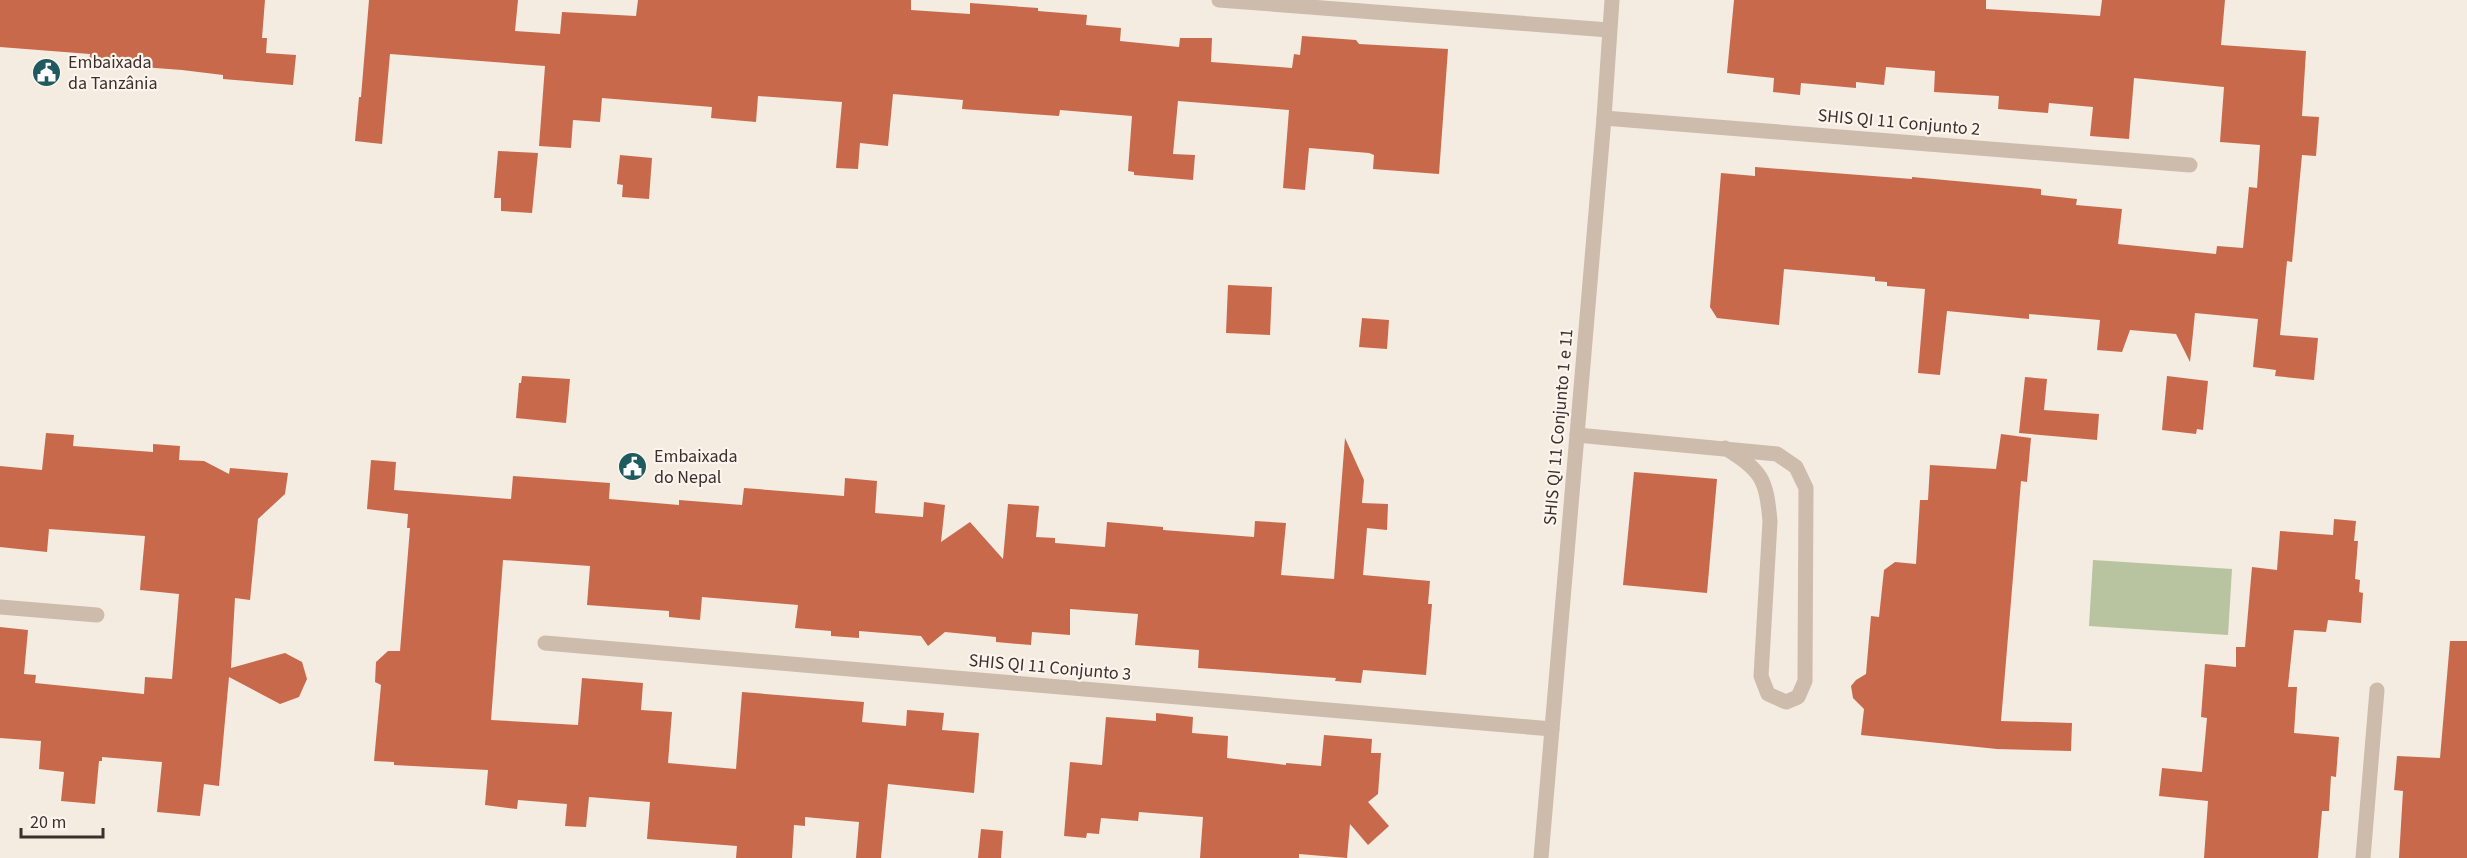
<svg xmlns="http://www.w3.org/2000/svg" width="2467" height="858" font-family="'Source Sans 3',sans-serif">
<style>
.green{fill:#b8c4a0}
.building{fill:#c8694b}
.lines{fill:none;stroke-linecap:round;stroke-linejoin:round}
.minor{stroke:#cdbbac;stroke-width:15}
.labels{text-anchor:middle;stroke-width:4.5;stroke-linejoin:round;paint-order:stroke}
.poi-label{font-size:18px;fill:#3b302b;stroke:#fbf5ee;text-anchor:start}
.street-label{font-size:18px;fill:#3b302b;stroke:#fbf5ee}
</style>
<rect width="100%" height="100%" fill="#f4ebe1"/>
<path class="green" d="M 2093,560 L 2232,569 L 2228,635 L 2089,626 Z"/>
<g class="building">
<path d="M 0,0 L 265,0 L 262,38 L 267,38 L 266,53 L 296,55 L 293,85 L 223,79 L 223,75 L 182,70 L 89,63 L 90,54 L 0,47 Z"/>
<path d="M 369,0 L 518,0 L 515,31 L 560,34 L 562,12 L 636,16 L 638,0 L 911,0 L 911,10 L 970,14 L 970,3 L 1038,8 L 1038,11 L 1087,15 L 1086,25 L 1121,28 L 1120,41 L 1179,47 L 1180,38 L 1212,38 L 1211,62 L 1292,68 L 1294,54 L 1300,55 L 1302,36 L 1356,40 L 1359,44 L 1448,49 L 1439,174 L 1373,169 L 1374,155 L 1369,153 L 1309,148 L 1305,190 L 1283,188 L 1289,110 L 1178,101 L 1173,154 L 1195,155 L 1193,180 L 1134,175 L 1134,172 L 1128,171 L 1132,116 L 1060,110 L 1059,116 L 962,109 L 963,100 L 893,94 L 888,146 L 860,143 L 858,169 L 836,168 L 842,102 L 758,96 L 756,122 L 711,118 L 712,107 L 602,98 L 600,122 L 573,120 L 571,148 L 539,146 L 545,66 L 390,54 L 382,144 L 355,141 L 359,97 L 361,97 Z"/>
<path d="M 1734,0 L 1986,0 L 1986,9 L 2100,16 L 2102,0 L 2225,0 L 2221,45 L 2306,51 L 2302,116 L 2319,117 L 2316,156 L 2302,155 L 2292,262 L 2287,261 L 2280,335 L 2318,338 L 2314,380 L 2275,376 L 2276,370 L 2253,367 L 2258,319 L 2195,313 L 2190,362 L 2176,334 L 2130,330 L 2122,352 L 2097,350 L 2100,320 L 2029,314 L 2029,319 L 1947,311 L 1940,375 L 1918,373 L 1925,289 L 1887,286 L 1887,282 L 1875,281 L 1875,277 L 1784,269 L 1779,325 L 1717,318 L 1710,307 L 1721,173 L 1755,176 L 1755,167 L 1912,179 L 1912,177 L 2041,189 L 2041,195 L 2077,199 L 2076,205 L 2122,209 L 2118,244 L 2216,254 L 2217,246 L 2243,248 L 2249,187 L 2257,188 L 2260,145 L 2220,142 L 2224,87 L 2134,78 L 2129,139 L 2090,136 L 2093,107 L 2049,103 L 2048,113 L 1998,109 L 1999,96 L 1934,92 L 1935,71 L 1886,67 L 1884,85 L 1856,82 L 1856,88 L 1801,83 L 1800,95 L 1773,92 L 1774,78 L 1727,73 Z"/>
<path d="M 498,151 L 538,153 L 532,213 L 501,211 L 501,198 L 494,198 Z"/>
<path d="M 620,155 L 652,158 L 649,199 L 622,197 L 623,185 L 617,184 Z"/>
<path d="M 1228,285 L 1272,287 L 1270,335 L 1226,333 Z"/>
<path d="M 1362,318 L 1389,320 L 1387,349 L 1359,347 Z"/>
<path d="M 522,376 L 570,379 L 566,423 L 516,418 L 519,383 L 521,383 Z"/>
<path d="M 2167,376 L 2208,381 L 2203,430 L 2197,429 L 2196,434 L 2162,430 Z"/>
<path d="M 2025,377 L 2047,379 L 2044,410 L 2099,414 L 2097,440 L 2019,433 Z"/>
<path d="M 46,433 L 74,435 L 73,446 L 153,452 L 153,444 L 180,446 L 179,460 L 204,461 L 229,474 L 230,468 L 288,473 L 285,494 L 258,519 L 250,600 L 235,598 L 231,668 L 285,653 L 302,662 L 307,679 L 299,697 L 280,704 L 229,677 L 219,786 L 204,784 L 200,816 L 157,812 L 162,762 L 102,757 L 102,761 L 99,761 L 95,804 L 61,801 L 64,772 L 39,769 L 41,741 L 0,738 L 0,627 L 28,630 L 24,674 L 36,675 L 35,683 L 144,694 L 145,677 L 172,679 L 179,594 L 140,590 L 145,536 L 49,529 L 47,552 L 0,547 L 0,466 L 42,470 Z"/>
<path d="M 2001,434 L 2031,438 L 2027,482 L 2021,481 L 2001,721 L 2072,723 L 2071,751 L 1997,749 L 1861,735 L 1864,709 L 1853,698 L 1851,686 L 1856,680 L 1866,674 L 1871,616 L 1879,617 L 1884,570 L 1895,562 L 1916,564 L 1920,500 L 1928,500 L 1930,465 L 1996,469 Z"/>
<path d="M 1345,438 L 1364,480 L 1362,503 L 1388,504 L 1387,530 L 1367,528 L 1363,575 L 1430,581 L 1428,604 L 1432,604 L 1426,675 L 1363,670 L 1361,683 L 1335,681 L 1336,678 L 1198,668 L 1199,650 L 1135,645 L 1138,614 L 1070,609 L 1070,635 L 1032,632 L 1031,645 L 996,642 L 996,637 L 945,632 L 928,646 L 921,636 L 859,631 L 859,638 L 831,636 L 831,631 L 795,628 L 798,605 L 702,597 L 700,620 L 669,617 L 669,611 L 587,605 L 590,566 L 503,560 L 491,720 L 578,725 L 582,678 L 643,683 L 641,710 L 672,712 L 668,763 L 736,769 L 742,692 L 864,702 L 862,722 L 906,726 L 907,710 L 944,713 L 942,730 L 979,733 L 974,793 L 888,784 L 881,858 L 856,858 L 859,822 L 805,817 L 805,826 L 794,825 L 792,858 L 736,858 L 737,846 L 647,839 L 650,802 L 589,797 L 586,827 L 565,826 L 567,804 L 518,800 L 517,809 L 485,805 L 488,770 L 394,765 L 394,762 L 374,761 L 381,685 L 375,682 L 376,662 L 388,651 L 400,651 L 410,528 L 407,528 L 408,514 L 367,509 L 371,460 L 396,462 L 394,490 L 511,499 L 513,476 L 610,483 L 609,499 L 679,505 L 679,500 L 742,505 L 744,488 L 844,496 L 845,478 L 877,481 L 875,513 L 923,517 L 924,502 L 945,505 L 941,542 L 970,522 L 1003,559 L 1008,504 L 1039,506 L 1036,537 L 1055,538 L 1055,543 L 1105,547 L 1107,522 L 1163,527 L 1163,530 L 1254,537 L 1255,521 L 1286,523 L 1281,575 L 1334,579 Z"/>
<path d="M 1634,472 L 1717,479 L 1707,593 L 1623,585 Z"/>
<path d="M 2334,519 L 2356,521 L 2354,541 L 2358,541 L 2355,579 L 2360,580 L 2359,592 L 2363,593 L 2361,623 L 2328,620 L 2326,632 L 2294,630 L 2288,687 L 2297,687 L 2294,733 L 2339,737 L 2336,777 L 2331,776 L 2329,811 L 2322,811 L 2318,858 L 2204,858 L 2208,801 L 2159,796 L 2162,768 L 2202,772 L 2207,718 L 2201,717 L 2205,664 L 2236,667 L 2236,647 L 2245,647 L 2252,567 L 2277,570 L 2280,531 L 2333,535 Z"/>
<path d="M 2450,641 L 2467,641 L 2467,858 L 2399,858 L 2403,791 L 2394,790 L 2397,756 L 2440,758 Z"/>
<path d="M 1156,713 L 1193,717 L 1192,733 L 1228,736 L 1227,758 L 1286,765 L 1286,763 L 1321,766 L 1324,735 L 1372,739 L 1371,753 L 1381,753 L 1378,794 L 1368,802 L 1389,826 L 1368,845 L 1350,824 L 1347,858 L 1299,854 L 1299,858 L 1200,858 L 1203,817 L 1139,812 L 1138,821 L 1101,818 L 1099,834 L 1087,833 L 1086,838 L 1064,836 L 1070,762 L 1102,765 L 1106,717 L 1156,721 Z"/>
<path d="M 981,829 L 1003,831 L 1001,858 L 978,858 Z"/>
</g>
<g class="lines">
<g class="minor">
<path d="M 1219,0 L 1609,30"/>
<path d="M 1604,118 L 2190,165"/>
<path d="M 1577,435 L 1777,454 L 1796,467 L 1806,488 L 1805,681 L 1798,697 L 1786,702 L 1768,694 L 1761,676 L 1770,521 C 1766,478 1762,471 1725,448"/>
<path d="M 0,607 L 97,615"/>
<path d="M 545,643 L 1552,729"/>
<path d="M 1541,858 L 1604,118 L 1612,0"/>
<path d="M 2363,858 L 2377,690"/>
</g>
</g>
<defs>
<symbol id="civic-disc" viewBox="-11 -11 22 22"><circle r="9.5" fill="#1f5a5e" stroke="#fbf5ee"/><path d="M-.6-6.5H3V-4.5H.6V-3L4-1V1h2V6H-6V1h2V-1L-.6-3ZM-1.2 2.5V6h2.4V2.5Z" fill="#fff"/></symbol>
</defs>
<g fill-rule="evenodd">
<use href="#civic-disc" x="30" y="56" width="33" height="33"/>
<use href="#civic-disc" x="616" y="450" width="33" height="33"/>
</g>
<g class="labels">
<g class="poi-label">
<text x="68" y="68">Embaixada<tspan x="68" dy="21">da Tanzânia</tspan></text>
<text x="654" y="462">Embaixada<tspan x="654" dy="21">do Nepal</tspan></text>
</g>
<g class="street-label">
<text transform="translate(1899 122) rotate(5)" y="6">SHIS QI 11 Conjunto 2</text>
<text transform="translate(1558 427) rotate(-85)" y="6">SHIS QI 11 Conjunto 1 e 11</text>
<text transform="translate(1050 667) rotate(5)" y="6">SHIS QI 11 Conjunto 3</text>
</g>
</g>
<path d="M21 828v9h82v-9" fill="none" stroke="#3b302b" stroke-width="3"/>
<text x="30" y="828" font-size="18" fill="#3b302b" stroke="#fbf5ee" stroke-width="4.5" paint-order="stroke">20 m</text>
</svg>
